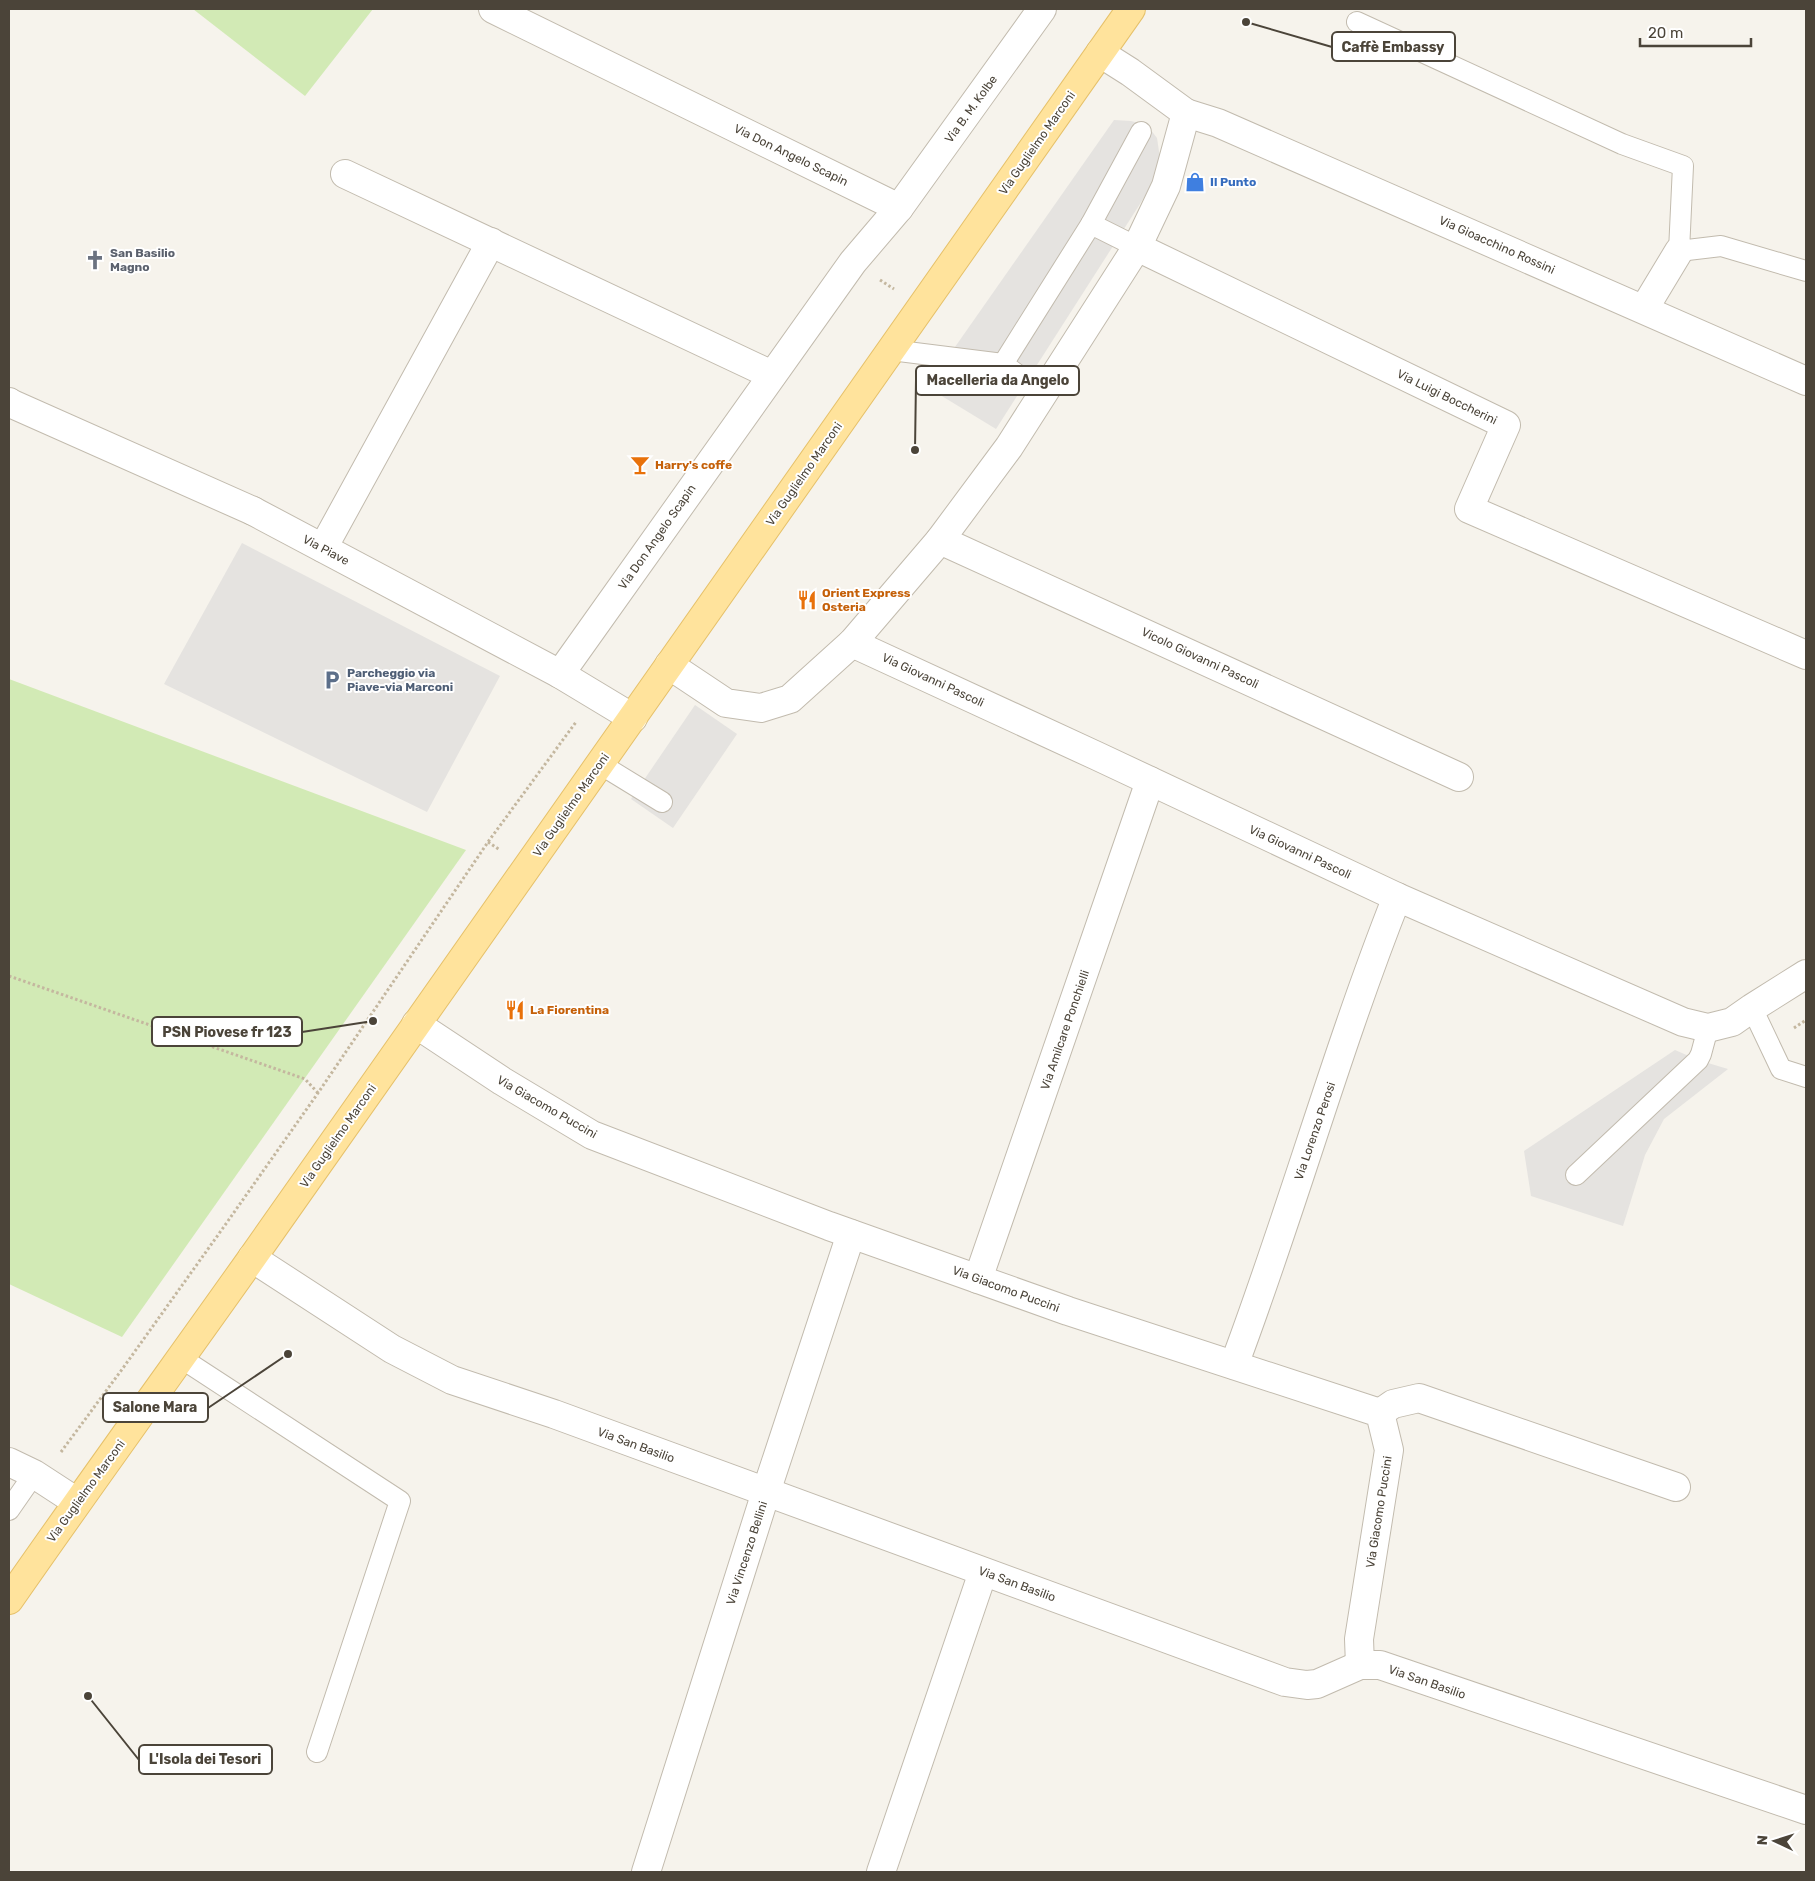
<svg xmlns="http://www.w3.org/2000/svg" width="1815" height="1881" font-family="Rubik,sans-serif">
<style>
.green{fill:#d2eab5}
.parking{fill:#e5e3e0}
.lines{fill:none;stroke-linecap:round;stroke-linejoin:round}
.service-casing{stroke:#c2bbae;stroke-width:22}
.pedestrian-casing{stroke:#c2bbae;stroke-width:30}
.minor-casing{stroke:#c2bbae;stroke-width:30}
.primary-casing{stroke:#e6c16a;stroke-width:30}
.path{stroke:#c4b79f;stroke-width:3;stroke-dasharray:2.5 2.5;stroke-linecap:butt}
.service{stroke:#fff;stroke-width:20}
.pedestrian{stroke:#fff;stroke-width:28}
.minor{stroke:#fff;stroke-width:28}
.primary{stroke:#ffe39c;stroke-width:28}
.labels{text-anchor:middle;stroke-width:4;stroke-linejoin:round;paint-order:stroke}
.street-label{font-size:12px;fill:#4b4439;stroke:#fff}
.shop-label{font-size:12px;font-weight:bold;fill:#366cbe;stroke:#fff;text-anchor:start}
.worship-label{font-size:12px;font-weight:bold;fill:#5b616d;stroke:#fff;text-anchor:start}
.food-label{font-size:12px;font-weight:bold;fill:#c56008;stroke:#fff;text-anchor:start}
.service-label{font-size:12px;font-weight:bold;fill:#4e5e75;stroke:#fff;text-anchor:start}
.leader{fill:none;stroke:#4b4439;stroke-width:2}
.callout-dot{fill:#4b4439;stroke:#fff;stroke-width:2}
.callout{fill:#fff;stroke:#4b4439;stroke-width:2}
.callout-label{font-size:14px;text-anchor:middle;font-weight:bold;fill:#4b4439}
</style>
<rect width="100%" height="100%" fill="#f6f3ec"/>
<g class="green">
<path d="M 193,9 L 373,9 L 305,96 Z"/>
<path d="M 9,679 L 466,850 L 122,1337 L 9,1284 Z"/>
</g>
<g class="parking">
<path d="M 1114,120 L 1131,121 L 1147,125 L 1157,138 L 1160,158 L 1154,182 L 996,429 L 927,387 Z"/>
<path d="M 242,543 L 500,676 L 427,812 L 164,684 Z"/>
<path d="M 695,705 L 737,734 L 673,828 L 631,799 Z"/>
<path d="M 1675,1050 L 1698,1060 L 1728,1069 L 1664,1119 L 1645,1155 L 1623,1226 L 1531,1196 L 1524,1151 Z"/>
</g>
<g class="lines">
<defs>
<g id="service">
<path d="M 1357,22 L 1622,144 L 1683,166 L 1679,251 L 1721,246 L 1806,271"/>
<path d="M 1091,224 L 1141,132"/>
<path d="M 891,350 L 1003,364 L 1044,394"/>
<path d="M 1003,364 L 1091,224 L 1137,247"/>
<path d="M 600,764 L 662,802"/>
<path d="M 1752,1008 L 1781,1069 L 1806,1077"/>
<path d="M 1576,1175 L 1698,1060 L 1701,1054 L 1708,1028"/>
<path d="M 181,1358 L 400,1501 L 317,1752"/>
<path d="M 9,1510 L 34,1474"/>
</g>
<path id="pedestrian" d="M 10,403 L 253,511"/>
<g id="minor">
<path d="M 493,9 L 899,208"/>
<path d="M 1186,113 L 1218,123 L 1806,381"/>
<path d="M 345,174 L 772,375"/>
<path d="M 1137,247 L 1506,425 L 1469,509 L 1806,655"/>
<path d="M 1644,309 L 1679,251"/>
<path d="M 9,402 L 10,403"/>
<path d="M 253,511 L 560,674 L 633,718"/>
<path d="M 940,540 L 1459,777"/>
<path d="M 323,548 L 491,242"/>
<path d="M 852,643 L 1097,756 L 1397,897 L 1683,1022 L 1708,1028 L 1732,1022 L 1752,1008 L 1806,974"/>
<path d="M 669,665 L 726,703 L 761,708 L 790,699 L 852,643 L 940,540 L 1009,447 L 1137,247 L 1166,186 L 1186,113 L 1130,72 L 1100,53"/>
<path d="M 560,674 L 853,262 L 899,208 L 1042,9"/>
<path d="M 416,1024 L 502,1081 L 592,1135 L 829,1226 L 1068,1311 L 1380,1413 L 1389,1450 L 1359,1639 L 1360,1665"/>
<path d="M 252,1258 L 392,1349 L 452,1380 L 554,1414 L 1285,1682 L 1307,1685 L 1317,1684 L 1360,1665 L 1380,1665 L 1806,1810"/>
<path d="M 978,1279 L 1150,781"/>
<path d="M 1234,1365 C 1292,1211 1336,1051 1397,897"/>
<path d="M 1380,1413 L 1393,1404 L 1419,1398 L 1676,1487"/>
<path d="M 9,1462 L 34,1474 L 77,1502"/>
<path d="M 646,1872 L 766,1492 L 851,1234"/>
<path d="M 881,1872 L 983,1572"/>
</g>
<path id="primary" d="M 9,1600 C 89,1485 171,1372 252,1258 L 1131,9"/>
</defs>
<use href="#service" class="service-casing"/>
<use href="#pedestrian" class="pedestrian-casing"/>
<use href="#minor" class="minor-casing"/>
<use href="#primary" class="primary-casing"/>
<g class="path">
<path d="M 880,280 L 894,289"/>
<path d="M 488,842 L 500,850"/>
<path d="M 9,976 L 305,1079 L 318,1093"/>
<path d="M 1794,1028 L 1806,1020"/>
<path d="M 61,1452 L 123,1368 L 223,1228 L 318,1093 L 488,842 L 576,722"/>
</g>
<use href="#service" class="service"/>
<use href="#pedestrian" class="pedestrian"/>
<use href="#minor" class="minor"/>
<use href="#primary" class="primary"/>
</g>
<defs>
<symbol id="shop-bare" viewBox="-9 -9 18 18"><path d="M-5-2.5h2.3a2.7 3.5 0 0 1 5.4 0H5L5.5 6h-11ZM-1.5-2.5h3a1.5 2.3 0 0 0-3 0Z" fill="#3f7fe0" stroke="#fff" stroke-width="2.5" paint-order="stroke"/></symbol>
<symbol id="church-bare" viewBox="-9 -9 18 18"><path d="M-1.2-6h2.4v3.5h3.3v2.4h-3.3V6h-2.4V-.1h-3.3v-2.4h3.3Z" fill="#6b7280" stroke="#fff" stroke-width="2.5" paint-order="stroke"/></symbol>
<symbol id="bar-bare" viewBox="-9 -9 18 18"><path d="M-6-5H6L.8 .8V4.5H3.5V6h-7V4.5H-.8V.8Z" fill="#e8710a" stroke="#fff" stroke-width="2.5" paint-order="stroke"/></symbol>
<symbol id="restaurant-bare" viewBox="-9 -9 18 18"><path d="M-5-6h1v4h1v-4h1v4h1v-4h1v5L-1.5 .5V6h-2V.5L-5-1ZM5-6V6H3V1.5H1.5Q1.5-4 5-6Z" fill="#e8710a" stroke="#fff" stroke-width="2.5" paint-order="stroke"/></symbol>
<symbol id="parking-bare" viewBox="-9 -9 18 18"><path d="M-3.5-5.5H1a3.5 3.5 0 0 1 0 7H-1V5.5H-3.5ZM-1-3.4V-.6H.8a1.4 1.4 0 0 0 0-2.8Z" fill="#5c6f8a" stroke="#fff" stroke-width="2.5" paint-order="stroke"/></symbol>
</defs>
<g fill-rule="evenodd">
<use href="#shop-bare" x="1181" y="168" width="28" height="28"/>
<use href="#church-bare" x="81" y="246" width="28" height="28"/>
<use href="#bar-bare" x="626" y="451" width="28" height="28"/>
<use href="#restaurant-bare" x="793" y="586" width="28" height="28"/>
<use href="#parking-bare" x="318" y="666" width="28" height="28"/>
<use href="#restaurant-bare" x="501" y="996" width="28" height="28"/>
</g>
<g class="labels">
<g class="street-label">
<text transform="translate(971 109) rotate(-54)" y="4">Via B. M. Kolbe</text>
<text transform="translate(1037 143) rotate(-55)" y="4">Via Guglielmo Marconi</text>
<text transform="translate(791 155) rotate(26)" y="4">Via Don Angelo Scapin</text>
<text transform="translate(1497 245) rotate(24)" y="4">Via Gioacchino Rossini</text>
<text transform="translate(1447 397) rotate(26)" y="4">Via Luigi Boccherini</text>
<text transform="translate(804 474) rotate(-55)" y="4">Via Guglielmo Marconi</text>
<text transform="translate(657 537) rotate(-55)" y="4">Via Don Angelo Scapin</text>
<text transform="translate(326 550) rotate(28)" y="4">Via Piave</text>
<text transform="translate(1200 658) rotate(25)" y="4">Vicolo Giovanni Pascoli</text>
<text transform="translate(933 680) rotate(25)" y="4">Via Giovanni Pascoli</text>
<text transform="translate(571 805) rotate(-55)" y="4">Via Guglielmo Marconi</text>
<text transform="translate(1300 852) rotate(25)" y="4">Via Giovanni Pascoli</text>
<text transform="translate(1065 1030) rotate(-71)" y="4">Via Amilcare Ponchielli</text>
<text transform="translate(547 1107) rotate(30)" y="4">Via Giacomo Puccini</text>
<text transform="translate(1315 1131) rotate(-71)" y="4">Via Lorenzo Perosi</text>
<text transform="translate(338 1136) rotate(-55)" y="4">Via Guglielmo Marconi</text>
<text transform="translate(1006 1289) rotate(20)" y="4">Via Giacomo Puccini</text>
<text transform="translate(636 1445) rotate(20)" y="4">Via San Basilio</text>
<text transform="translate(86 1491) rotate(-54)" y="4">Via Guglielmo Marconi</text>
<text transform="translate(1379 1512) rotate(-81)" y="4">Via Giacomo Puccini</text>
<text transform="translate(747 1553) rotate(-72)" y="4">Via Vincenzo Bellini</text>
<text transform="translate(1017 1584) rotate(20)" y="4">Via San Basilio</text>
<text transform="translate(1427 1682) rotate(19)" y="4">Via San Basilio</text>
</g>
<g class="shop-label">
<text x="1210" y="186">Il Punto</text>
</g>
<g class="worship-label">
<text x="110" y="257">San Basilio<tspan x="110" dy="14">Magno</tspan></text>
</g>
<g class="food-label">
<text x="655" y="469">Harry's coffe</text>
<text x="822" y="597">Orient Express<tspan x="822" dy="14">Osteria</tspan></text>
<text x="530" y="1014">La Fiorentina</text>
</g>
<g class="service-label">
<text x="347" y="677">Parcheggio via<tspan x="347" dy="14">Piave-via Marconi</tspan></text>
</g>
</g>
<path class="leader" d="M1246 22L1332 47M915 450L916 380M373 1021L302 1032M288 1354L208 1408M88 1696L139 1760"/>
<g class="callout-dot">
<circle cx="1246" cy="22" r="5"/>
<circle cx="915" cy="450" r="5"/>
<circle cx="373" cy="1021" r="5"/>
<circle cx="288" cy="1354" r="5"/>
<circle cx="88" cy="1696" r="5"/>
</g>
<g class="callout">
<rect x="1332" y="32" width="123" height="29" rx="5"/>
<rect x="916" y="366" width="163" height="29" rx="5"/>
<rect x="152" y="1017" width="150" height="29" rx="5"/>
<rect x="103" y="1393" width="105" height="29" rx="5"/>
<rect x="139" y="1745" width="133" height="29" rx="5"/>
</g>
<g class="callout-label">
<text x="1393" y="52">Caffè Embassy</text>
<text x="998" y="385">Macelleria da Angelo</text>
<text x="227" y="1037">PSN Piovese fr 123</text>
<text x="155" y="1412">Salone Mara</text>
<text x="205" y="1764">L'Isola dei Tesori</text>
</g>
<rect width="1815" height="1881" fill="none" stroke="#4b4439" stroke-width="20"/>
<g transform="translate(1775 1841) rotate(274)" stroke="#ffffff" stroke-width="4" paint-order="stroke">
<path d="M0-4L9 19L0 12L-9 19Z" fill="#4b4439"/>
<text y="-8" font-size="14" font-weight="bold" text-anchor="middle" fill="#4b4439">N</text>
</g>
<path d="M1640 38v8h111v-8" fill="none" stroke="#4b4439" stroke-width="2.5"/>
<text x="1648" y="38" font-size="15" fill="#4b4439" stroke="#ffffff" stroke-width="4" paint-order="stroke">20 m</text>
</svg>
